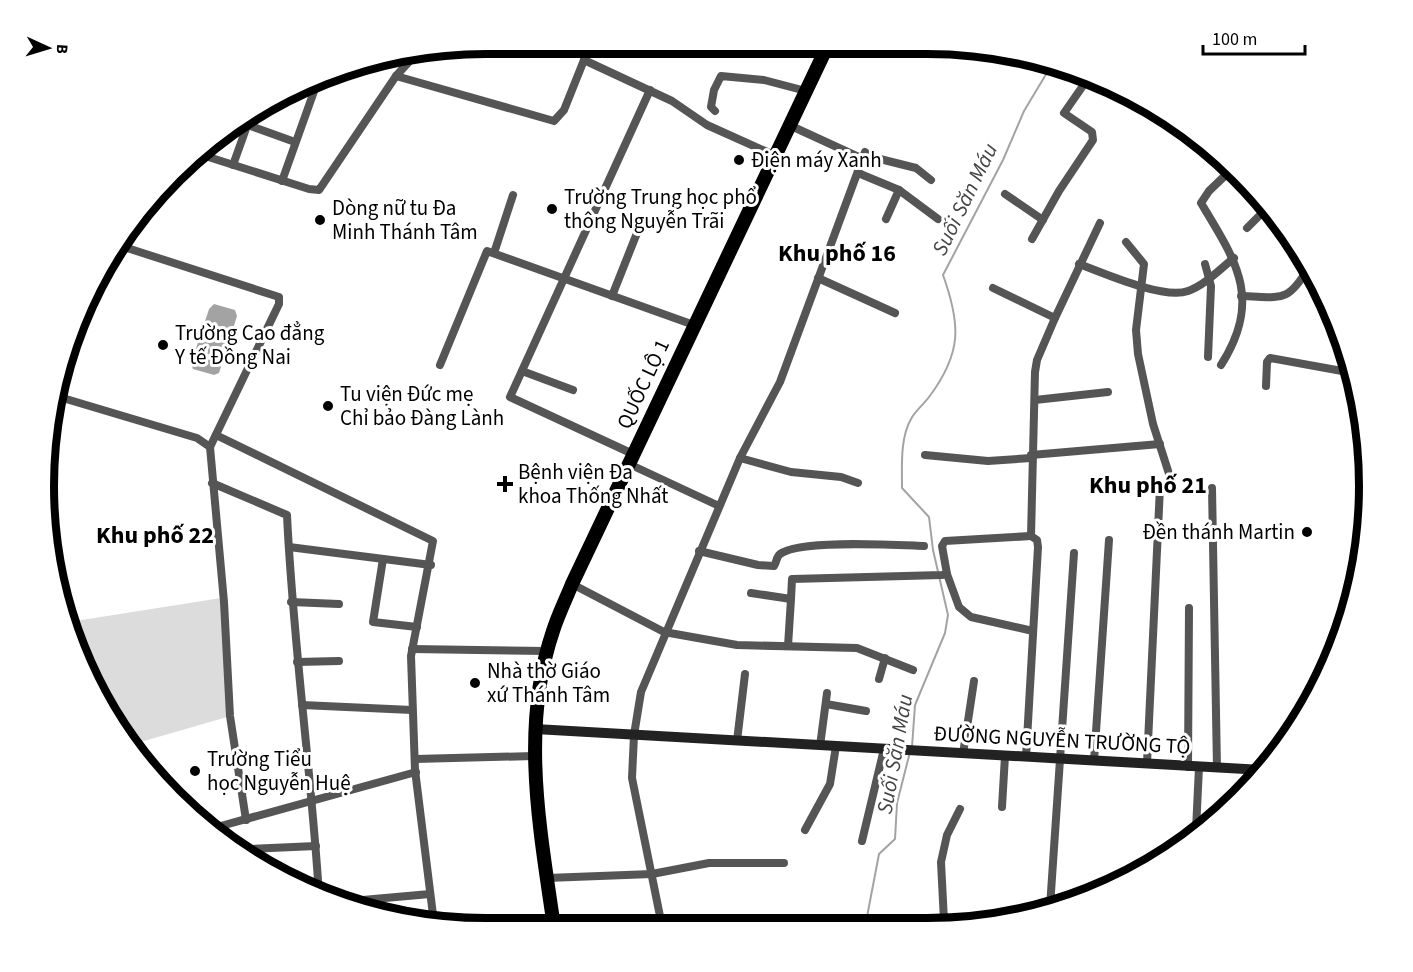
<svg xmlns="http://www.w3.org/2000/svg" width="1413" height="972" font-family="'Source Sans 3',sans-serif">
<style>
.green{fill:#dcdcdc}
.water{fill:#a3a3a3}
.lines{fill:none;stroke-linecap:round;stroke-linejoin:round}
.stream{stroke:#a3a3a3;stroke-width:2}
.street{stroke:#555;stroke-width:8}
.secondary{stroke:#222;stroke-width:10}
.highway{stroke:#000;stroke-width:14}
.poi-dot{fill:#000;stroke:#fff;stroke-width:2}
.labels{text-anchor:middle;stroke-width:6;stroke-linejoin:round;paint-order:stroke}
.poi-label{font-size:21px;fill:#000;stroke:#fff;text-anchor:start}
.street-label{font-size:21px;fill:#000;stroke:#fff}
.water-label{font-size:22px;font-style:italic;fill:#444;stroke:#fff}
.quarter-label{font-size:24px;font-weight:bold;fill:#000;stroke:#fff}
.rim{fill:none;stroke:#000;stroke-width:8}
</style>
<rect width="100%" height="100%" fill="#fff"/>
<path class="green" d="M 221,598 L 227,717 L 134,744 L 89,682 L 69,622 Z"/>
<path class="water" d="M 214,304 L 235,310 L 237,316 L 219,373 L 214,375 L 193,369 L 191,364 L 209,309 Z"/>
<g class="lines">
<g class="stream">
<path d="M 912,747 L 915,705 L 945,633 L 948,615 L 933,550 L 929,517 L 902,488 C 902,466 900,438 911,419 C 915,411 923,405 929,397 C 962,353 961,325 943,275 L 1003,160 L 1024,111 L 1051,66"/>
<path d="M 866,922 L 879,854 L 895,839 L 897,803 L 910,752"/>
</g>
<g class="street">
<path d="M 580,45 L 589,47"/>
<path d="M 584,60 L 672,101 L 707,125 L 774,155"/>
<path d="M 396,76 L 554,121 L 564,110 L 590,45"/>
<path d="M 715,111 L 711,107 L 714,90 L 721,76 L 764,80 L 806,91"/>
<path d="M 248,125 L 295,142"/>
<path d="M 789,125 L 863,159"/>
<path d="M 199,154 L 309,189 L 319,190 L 396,76 L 417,53"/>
<path d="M 864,155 L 916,168 L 931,180"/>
<path d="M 233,165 L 252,112"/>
<path d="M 858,173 L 899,190 L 938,219"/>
<path d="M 282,181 L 317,83"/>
<path d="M 1005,194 L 1043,220"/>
<path d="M 886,219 L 899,190"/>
<path d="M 1247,228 L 1268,207"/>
<path d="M 1032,239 L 1059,191 L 1093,140 L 1092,132 L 1064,113 L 1087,80"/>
<path d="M 1126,242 L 1144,264 L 1136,330 L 1138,354 L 1153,424 L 1171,480 L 1160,487 L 1147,764"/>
<path d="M 121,246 L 279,297 L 279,304 L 210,447 L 224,602 L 230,716 L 246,820"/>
<path d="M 494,253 L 513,195"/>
<path d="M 1079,264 C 1103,273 1164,300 1188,291 C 1205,285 1220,269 1234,258"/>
<path d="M 1205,264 L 1211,286 L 1208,357"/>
<path d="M 818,278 L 895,313"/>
<path d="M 993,288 L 1055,318"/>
<path d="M 612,296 L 637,233"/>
<path d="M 1241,296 C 1282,297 1287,304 1309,267"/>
<path d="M 440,365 L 487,251 L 694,325"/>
<path d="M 1221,365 C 1263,299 1236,261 1201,203 L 1209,191 L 1233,168"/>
<path d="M 522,371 L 573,390"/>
<path d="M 1266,386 L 1267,362 L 1270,358 L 1353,373"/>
<path d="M 56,396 L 197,438 L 210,447"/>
<path d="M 1035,400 L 1108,392"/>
<path d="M 216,435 L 433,541 L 411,656 L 415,770 L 434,923"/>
<path d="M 633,454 L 510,397 L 650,90"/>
<path d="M 925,455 L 988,461 L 1031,458"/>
<path d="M 1031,455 L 1160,444"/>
<path d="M 740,458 L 791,472 L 841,477 L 858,483"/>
<path d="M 629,464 L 719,506"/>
<path d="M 212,483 L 287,515 C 293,643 311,768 319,895"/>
<path d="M 1212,488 L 1217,768"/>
<path d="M 289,547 L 431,565"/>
<path d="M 699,551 L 758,565 L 774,566 C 777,562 776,557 780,554 C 799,539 897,545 924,546"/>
<path d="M 383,559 L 373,622 L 417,627"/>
<path d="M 947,574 L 959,607 L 971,617 L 1033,631"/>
<path d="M 572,584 L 664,632 L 737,645 L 857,648 L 913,670"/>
<path d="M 751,593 L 791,599 L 792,579 L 942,575 L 947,574 L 942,546 L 945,541 L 1031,536"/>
<path d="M 291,602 L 339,604"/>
<path d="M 788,646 L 791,599"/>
<path d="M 412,649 L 547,651"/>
<path d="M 297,662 L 339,661"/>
<path d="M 879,679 L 885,658"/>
<path d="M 826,704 L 866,711"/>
<path d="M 302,705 L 412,710"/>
<path d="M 737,741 L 745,674"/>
<path d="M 820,746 L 827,693"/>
<path d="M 963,754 L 974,681"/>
<path d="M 1026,757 L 1038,547 L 1037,540 L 1031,536 L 1035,372 L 1037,360 L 1055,318 L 1100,223"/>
<path d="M 415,759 L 534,756"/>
<path d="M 1094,761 L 1109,540"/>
<path d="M 1188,767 L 1189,608"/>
<path d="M 1002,807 L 1005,756"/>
<path d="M 210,829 L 416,772"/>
<path d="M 805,830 L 830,784 L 836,746"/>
<path d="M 1196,830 L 1199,767"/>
<path d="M 862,841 L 884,749"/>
<path d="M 251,849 L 316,846"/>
<path d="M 547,878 L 652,874 L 709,863 L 784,863"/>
<path d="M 340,902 L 430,894"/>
<path d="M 1050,907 L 1074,553"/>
<path d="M 944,921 L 941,862 L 947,835 L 960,809"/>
<path d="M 707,925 L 736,919"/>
<path d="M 662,926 L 632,778 L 634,735 L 641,692 L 740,458 L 780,382 L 865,152"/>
</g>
<path class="secondary" d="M 535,729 L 1263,770"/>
<path class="highway" d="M 554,927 C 540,829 520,728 553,631 C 558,615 566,599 572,584 L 826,49"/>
</g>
<g class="poi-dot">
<circle cx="739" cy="160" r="6"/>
<circle cx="552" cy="209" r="6"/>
<circle cx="320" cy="220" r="6"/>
<circle cx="163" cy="345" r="6"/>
<circle cx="328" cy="406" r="6"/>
<path d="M502 475h6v6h6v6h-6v6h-6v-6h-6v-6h6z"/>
<circle cx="1307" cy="532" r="6"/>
<circle cx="475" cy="683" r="6"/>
<circle cx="195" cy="771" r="6"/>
</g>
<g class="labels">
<g class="poi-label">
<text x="751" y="167">Điện máy Xanh</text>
<text x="564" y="204">Trường Trung học phổ<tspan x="564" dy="24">thông Nguyễn Trãi</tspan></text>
<text x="332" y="215">Dòng nữ tu Đa<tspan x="332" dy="24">Minh Thánh Tâm</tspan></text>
<text x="175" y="340">Trường Cao đẳng<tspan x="175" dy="24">Y tế Đồng Nai</tspan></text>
<text x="340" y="401">Tu viện Đức mẹ<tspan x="340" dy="24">Chỉ bảo Đàng Lành</tspan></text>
<text x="518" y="479">Bệnh viện Đa<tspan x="518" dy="24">khoa Thống Nhất</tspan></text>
<text x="1295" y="539" text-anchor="end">Đền thánh Martin</text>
<text x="487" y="678">Nhà thờ Giáo<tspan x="487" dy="24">xứ Thánh Tâm</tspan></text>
<text x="207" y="766">Trường Tiểu<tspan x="207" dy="24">học Nguyễn Huệ</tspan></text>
</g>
<g class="street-label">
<text transform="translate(643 384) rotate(-65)" y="7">QUỐC LỘ 1</text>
<text transform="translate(1062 740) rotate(3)" y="7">ĐƯỜNG NGUYỄN TRƯỜNG TỘ</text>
</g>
<g class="water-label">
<text transform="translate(964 199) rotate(-64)" y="8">Suối Săn Máu</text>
<text transform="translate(894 754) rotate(-80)" y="8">Suối Săn Máu</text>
</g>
<g class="quarter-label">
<text x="837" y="261">Khu phố 16</text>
<text x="1148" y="493">Khu phố 21</text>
<text x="155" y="543">Khu phố 22</text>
</g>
</g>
<path d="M0 0H1413V972H0ZM486 54H927A432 432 0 0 1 1359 486V486A432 432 0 0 1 927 918H486A432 432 0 0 1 54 486V486A432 432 0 0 1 486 54Z" fill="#fff" fill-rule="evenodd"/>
<path class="rim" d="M486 54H927A432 432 0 0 1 1359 486V486A432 432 0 0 1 927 918H486A432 432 0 0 1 54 486V486A432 432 0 0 1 486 54Z"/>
<g transform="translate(48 48) rotate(94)" stroke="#ffffff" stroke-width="4.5" paint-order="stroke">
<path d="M0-4.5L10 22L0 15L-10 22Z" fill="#000000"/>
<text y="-9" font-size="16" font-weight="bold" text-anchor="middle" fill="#000000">B</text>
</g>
<path d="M1203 45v9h102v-9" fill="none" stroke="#000000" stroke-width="3"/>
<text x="1212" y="45" font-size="18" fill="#000000" stroke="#ffffff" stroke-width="4.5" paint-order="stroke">100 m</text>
</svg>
